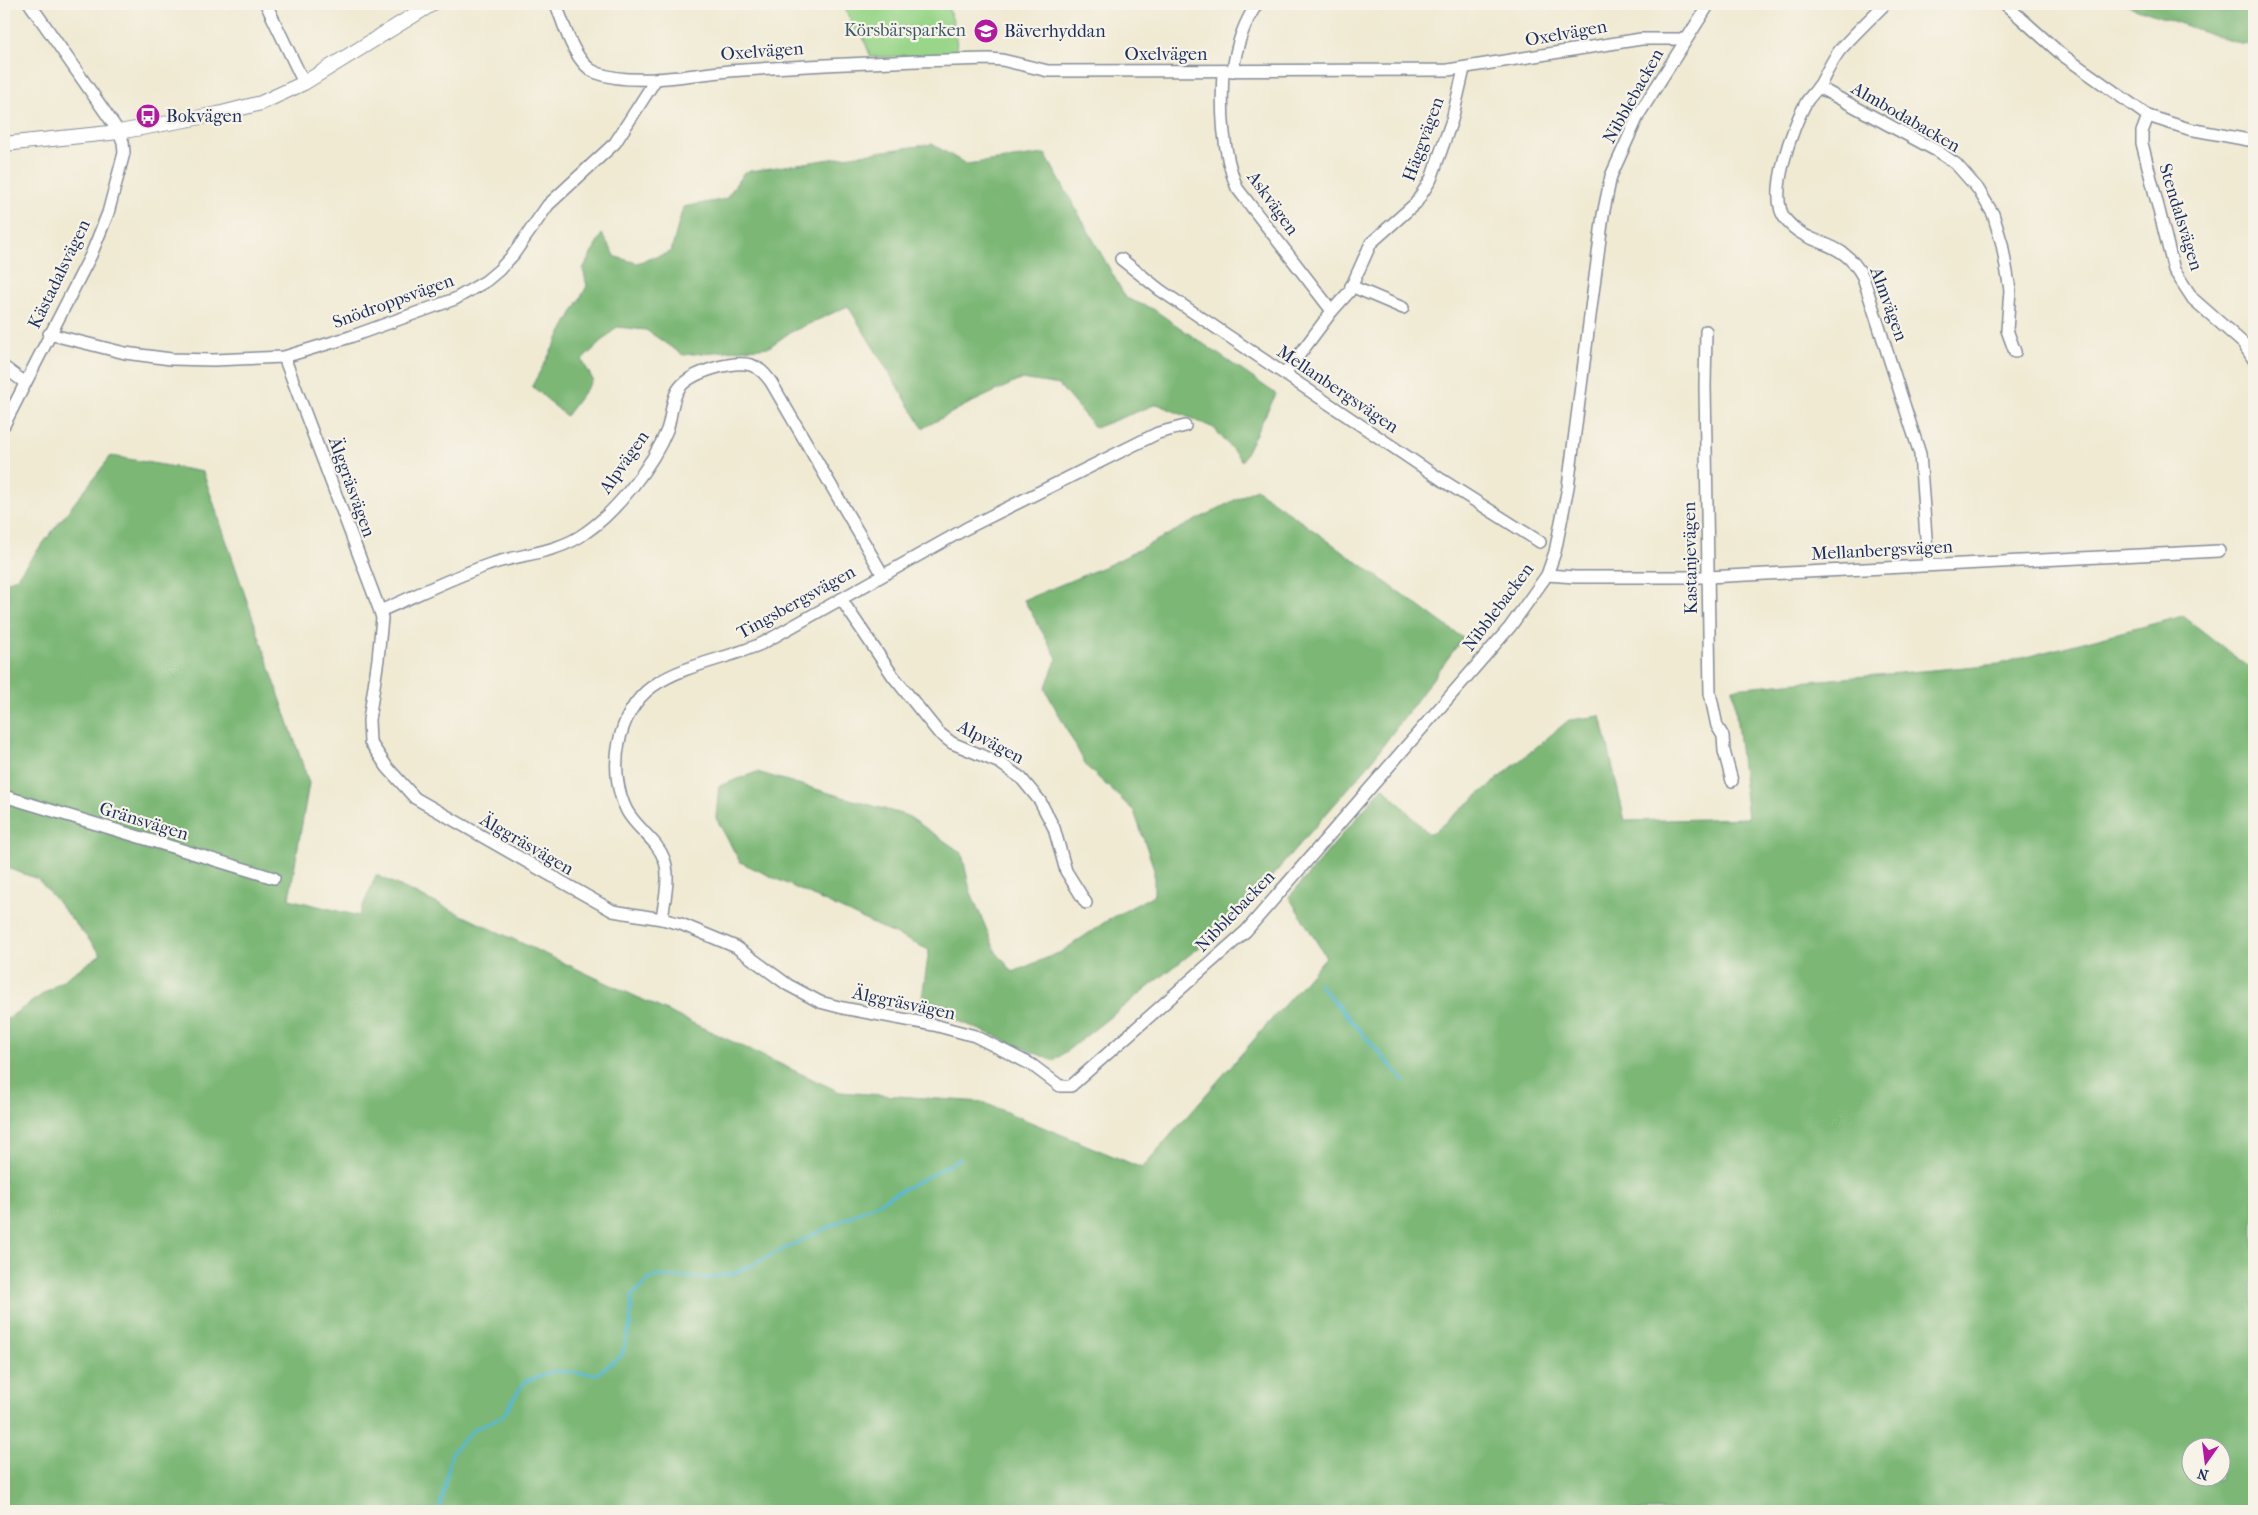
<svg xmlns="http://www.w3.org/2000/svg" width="2258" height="1515" font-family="'IM FELL French Canon',serif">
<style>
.green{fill:#9ad68a;stroke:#5a8274}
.forest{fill:#7bb776;stroke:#4b736a;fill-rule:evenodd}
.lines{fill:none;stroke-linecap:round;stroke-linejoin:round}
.stream{stroke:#57b9d5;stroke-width:3}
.minor-casing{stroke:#868c98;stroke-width:14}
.tertiary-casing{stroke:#868c98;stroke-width:16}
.minor{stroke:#fff;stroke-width:11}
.tertiary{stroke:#fff;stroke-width:14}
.labels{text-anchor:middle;stroke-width:4.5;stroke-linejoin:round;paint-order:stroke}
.park-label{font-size:18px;fill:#3b5969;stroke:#f7f3e8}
.poi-label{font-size:18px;fill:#1b2f5e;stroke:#f7f3e8;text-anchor:start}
.street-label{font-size:18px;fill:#1b2f5e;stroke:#f7f3e8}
</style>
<rect width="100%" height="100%" fill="#f7f3e8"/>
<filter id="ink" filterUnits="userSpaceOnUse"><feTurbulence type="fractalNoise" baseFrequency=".02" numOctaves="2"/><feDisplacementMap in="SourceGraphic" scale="10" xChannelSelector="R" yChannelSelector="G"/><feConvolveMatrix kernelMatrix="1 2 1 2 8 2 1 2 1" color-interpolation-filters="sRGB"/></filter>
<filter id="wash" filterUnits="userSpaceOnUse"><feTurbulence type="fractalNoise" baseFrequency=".0096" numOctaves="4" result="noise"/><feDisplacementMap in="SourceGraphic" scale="20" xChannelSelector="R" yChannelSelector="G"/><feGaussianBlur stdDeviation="1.12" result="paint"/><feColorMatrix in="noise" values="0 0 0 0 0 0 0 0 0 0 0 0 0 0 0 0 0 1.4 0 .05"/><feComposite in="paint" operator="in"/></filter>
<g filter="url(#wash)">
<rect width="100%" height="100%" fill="#f0ead3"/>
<path class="green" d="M 843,4 L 947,4 L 954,24 L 958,55 L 871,57 L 863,37 L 857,35 Z"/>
<g class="forest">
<path d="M 2123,4 L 2254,4 L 2254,45 L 2240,44 Z"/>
<path d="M 932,144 L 966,164 L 1045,154 L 1126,298 L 1153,309 L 1276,394 L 1242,461 L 1214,428 L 1157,404 L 1095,428 L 1059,385 L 1022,379 L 966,405 L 923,428 L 848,306 L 789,333 L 769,347 L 683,355 L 646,330 L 617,327 L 582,360 L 593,380 L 566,416 L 532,386 L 587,286 L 583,269 L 602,234 L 616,257 L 637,263 L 671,252 L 683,207 L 726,199 L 744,172 Z"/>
<path d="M 111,456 L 203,472 L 309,783 L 289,899 L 359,916 L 376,875 L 840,1092 L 982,1102 L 1142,1168 L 1326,957 L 1289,897 L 1383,787 L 1430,835 L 1569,720 L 1601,716 L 1625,821 L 1748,818 L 1733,688 L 1999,664 L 2183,616 L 2254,671 L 2254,1511 L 4,1511 L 4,1021 L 101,954 L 38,879 L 4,867 L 4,583 L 16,578 ZM 2190,1448 L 2220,1448 L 2220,1478 L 2190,1478 Z"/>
<path d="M 1256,489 L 1463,638 L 1367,767 L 1234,920 L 1054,1061 L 921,1005 L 929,950 L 740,862 L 716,818 L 719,786 L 757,772 L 908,816 L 962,853 L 970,890 L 996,952 L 1013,972 L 1061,952 L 1108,920 L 1154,895 L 1154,869 L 1134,811 L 1087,767 L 1045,689 L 1057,658 L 1024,600 L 1113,563 Z"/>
</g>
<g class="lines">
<g class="stream">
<path d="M 1319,984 L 1404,1081"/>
<path d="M 439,1511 L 452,1452 L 473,1430 L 503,1416 L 524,1382 L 553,1371 L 597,1374 L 622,1355 L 630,1326 L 632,1295 L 654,1276 L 708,1278 L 735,1273 L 876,1204 L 960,1159"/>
</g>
</g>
</g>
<g filter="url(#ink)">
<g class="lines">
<defs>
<g id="minor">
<path d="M 266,4 L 304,83"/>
<path d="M 556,4 C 564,25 575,65 597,73 C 637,88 701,72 743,70 C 825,64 907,61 989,59 L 1002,60 L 1048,71 L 1448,70 L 1641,39 L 1686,39"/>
<path d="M 1885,4 C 1870,19 1854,34 1840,50 C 1832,60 1827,72 1821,83 C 1817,90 1811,95 1807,101 C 1793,125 1766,197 1786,220 C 1810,249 1841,236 1863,277 L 1920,454 L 1928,565"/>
<path d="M 2005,4 L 2061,54 L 2148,116 L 2189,129 L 2254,141"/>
<path d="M 1223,71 C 1221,110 1222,151 1237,188 L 1332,311"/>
<path d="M 1233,71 C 1236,47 1243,24 1257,4"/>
<path d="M 1818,87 L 1937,151 L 1956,164 L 1978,189 L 1993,214 L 2002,244 L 2010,290 L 2007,330 L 2015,352"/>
<path d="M 2148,116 L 2142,132 L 2142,143 L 2174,270 L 2193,299 L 2243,343 L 2254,360"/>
<path d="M 1121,259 L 1160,290 L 1442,480 L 1540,542"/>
<path d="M 1351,286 L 1403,308"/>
<path d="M 1706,331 L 1705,386 L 1710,693 L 1717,726 L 1723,736 L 1724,751 L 1732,781"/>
<path d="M 49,334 L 125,353 L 171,359 L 213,360 L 284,357 L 350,337 L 455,299 L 486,281 L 499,270 L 513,255 L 548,205 L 615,143 L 656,79"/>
<path d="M 284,357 L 380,611 L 382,618 L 378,659 L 369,720 L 370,742 L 387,767 L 415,798 L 613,911 L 662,919 L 681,924 L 736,947 L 788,985 L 820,1002 L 843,1008 L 934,1025 L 975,1036 L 1032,1065 L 1060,1086 L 1071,1086 L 1246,931 L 1510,627 L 1547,575 L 1555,552 L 1568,487 L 1603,215 L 1611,176 L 1639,114 L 1709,4"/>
<path d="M 4,367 L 24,382"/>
<path d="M 1285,374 L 1332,311 L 1349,292 L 1371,243 L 1416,203 L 1431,179 L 1452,120 L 1464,69"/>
<path d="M 4,425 L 91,255 L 108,213 L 124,153 L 123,142 L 119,132 L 30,4"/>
<path d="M 1547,575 L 1575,577 L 1708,577 L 2219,551"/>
<path d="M 841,599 L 893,676 L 938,732 L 952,743 L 1000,763 L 1021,778 L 1040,801 L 1054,828 L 1066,871 L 1086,903"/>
<path d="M 380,611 C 415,596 449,579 485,566 C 517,554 557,554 585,533 C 616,512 653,465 667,430 C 672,416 671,398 680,387 C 692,372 733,360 751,365 C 760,368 765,374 771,382 L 883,575"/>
<path d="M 4,796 L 274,878"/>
<path d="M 662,919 C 664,901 671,876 664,859 C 657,840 637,829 627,811 C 607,773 616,712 653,686 C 685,664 728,659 763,643 L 967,528 L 1158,433 L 1185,426"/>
</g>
<path id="tertiary" d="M 4,144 L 119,132 L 218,114 L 261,103 L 304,83 L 432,4"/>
</defs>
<use href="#minor" class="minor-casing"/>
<use href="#tertiary" class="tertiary-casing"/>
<use href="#minor" class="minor"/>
<use href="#tertiary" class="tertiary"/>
</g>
</g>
<defs>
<symbol id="school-disc" viewBox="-11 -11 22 22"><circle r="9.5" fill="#b5179e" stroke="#f7f3e8"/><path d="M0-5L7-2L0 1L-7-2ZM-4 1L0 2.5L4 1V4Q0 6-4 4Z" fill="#fff"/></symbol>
<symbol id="bus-disc" viewBox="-11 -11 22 22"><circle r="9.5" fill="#b5179e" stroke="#f7f3e8"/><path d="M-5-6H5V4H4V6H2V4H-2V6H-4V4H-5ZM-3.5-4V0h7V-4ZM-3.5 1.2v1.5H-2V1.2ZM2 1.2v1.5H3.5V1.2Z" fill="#fff"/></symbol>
</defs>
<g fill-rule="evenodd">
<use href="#school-disc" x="972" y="17" width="28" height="28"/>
<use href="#bus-disc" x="134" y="102" width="28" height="28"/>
</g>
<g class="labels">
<g class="park-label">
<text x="905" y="36">Körsbärsparken</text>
</g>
<g class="poi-label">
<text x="1004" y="37">Bäverhyddan</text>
<text x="166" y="122">Bokvägen</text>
</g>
<g class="street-label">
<text transform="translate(1566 33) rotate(-10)" y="6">Oxelvägen</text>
<text transform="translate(762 51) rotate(-4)" y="6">Oxelvägen</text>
<text x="1166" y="60">Oxelvägen</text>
<text transform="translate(1633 96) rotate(-61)" y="6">Nibblebacken</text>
<text transform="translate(1906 117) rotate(30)" y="6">Almbodabacken</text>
<text transform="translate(1423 139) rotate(-70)" y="6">Häggvägen</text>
<text transform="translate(1273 203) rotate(54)" y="6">Askvägen</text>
<text transform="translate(2181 217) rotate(73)" y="6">Stendalsvägen</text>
<text transform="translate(59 274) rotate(-64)" y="6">Kästadalsvägen</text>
<text transform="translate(393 301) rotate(-20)" y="6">Snödroppsvägen</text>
<text transform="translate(1889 304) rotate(70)" y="6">Almvägen</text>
<text transform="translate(1338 389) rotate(34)" y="6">Mellanbergsvägen</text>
<text transform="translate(624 462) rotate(-55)" y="6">Alpvägen</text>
<text transform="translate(352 487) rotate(70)" y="6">Älggräsvägen</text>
<text transform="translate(1882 550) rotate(-3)" y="6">Mellanbergsvägen</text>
<text transform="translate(1690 558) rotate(-91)" y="6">Kastanjevägen</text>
<text transform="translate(796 602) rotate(-29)" y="6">Tingsbergsvägen</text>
<text transform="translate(1498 607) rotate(-53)" y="6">Nibblebacken</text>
<text transform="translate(991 742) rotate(28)" y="6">Alpvägen</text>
<text transform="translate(144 821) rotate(17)" y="6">Gränsvägen</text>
<text transform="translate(527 844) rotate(30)" y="6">Älggräsvägen</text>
<text transform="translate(1235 911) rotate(-46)" y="6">Nibblebacken</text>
<text transform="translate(904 1003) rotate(12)" y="6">Älggräsvägen</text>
</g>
</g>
<rect width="2258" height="1515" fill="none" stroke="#f7f3e8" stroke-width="20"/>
<g transform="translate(2206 1462) rotate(194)"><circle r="24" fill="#f7f3e8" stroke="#9fa5b1"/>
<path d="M0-4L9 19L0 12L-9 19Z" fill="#b5179e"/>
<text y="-8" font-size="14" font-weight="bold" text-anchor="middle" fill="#1b2f5e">N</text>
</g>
</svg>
